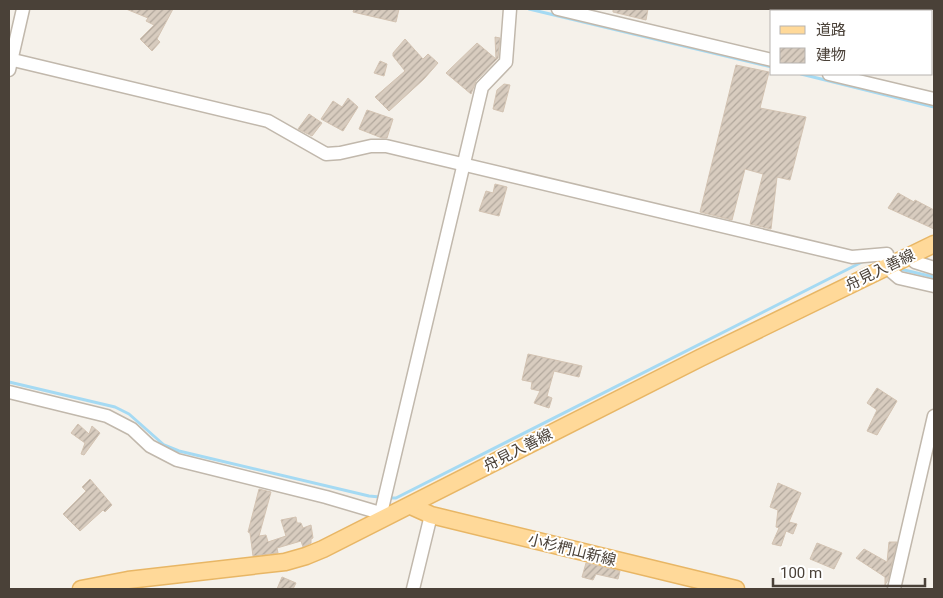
<svg xmlns="http://www.w3.org/2000/svg" width="943" height="598" font-family="Roboto,'Noto Sans JP',sans-serif">
<style>
.lines{fill:none;stroke-linecap:round;stroke-linejoin:round}
.stream{stroke:#a5daf3;stroke-width:3}
.building{fill:url(#building-hatch);stroke:#d3c3b2}
.minor-casing{stroke:#c1b8ac;stroke-width:15}
.major-casing{stroke:#e8b665;stroke-width:19}
.minor{stroke:#fff;stroke-width:12}
.major{stroke:#ffd999;stroke-width:16}
.labels{text-anchor:middle;stroke-width:4;stroke-linejoin:round;paint-order:stroke}
.street-label{font-size:15px;fill:#4a4138;stroke:#fff}
</style>
<defs>
<pattern id="building-hatch" width="6" height="6" patternUnits="userSpaceOnUse" patternTransform="scale(1.25)"><rect width="6" height="6" fill="#d8ccbf"/><path d="M-1 1l2-2M0 6l6-6M5 7l2-2" fill="none" stroke="#b1a79c"/></pattern>
</defs>
<rect width="100%" height="100%" fill="#f5f1ea"/>
<g class="lines">
<g class="stream">
<path d="M 529,9 L 772,67"/>
<path d="M 801,74 L 934,107"/>
<path d="M 900,269 L 934,277"/>
<path d="M 9,382 L 115,407 L 129,414 L 164,445 L 179,451 L 369,496 L 380,497"/>
<path d="M 389,498 L 396,498 L 864,261"/>
</g>
</g>
<g class="building">
<path d="M 126,9 L 173,9 L 157,39 L 160,42 L 152,51 L 140,39 L 154,25 L 146,21 L 148,18 Z"/>
<path d="M 354,9 L 399,9 L 396,22 L 353,12 Z"/>
<path d="M 613,9 L 648,9 L 646,20 L 613,12 Z"/>
<path d="M 495,37 L 500,38 L 498,58 L 476,81 L 471,94 L 446,73 L 477,43 L 496,59 Z"/>
<path d="M 405,39 L 423,59 L 428,54 L 438,63 L 424,79 L 389,111 L 375,97 L 405,71 L 393,56 L 393,53 Z"/>
<path d="M 380,61 L 387,64 L 384,76 L 374,73 Z"/>
<path d="M 736,65 L 769,72 L 760,108 L 806,117 L 790,180 L 777,177 L 771,229 L 750,224 L 763,174 L 745,169 L 732,220 L 700,212 Z"/>
<path d="M 504,84 L 510,85 L 503,112 L 493,109 L 497,90 Z"/>
<path d="M 348,98 L 358,107 L 343,131 L 321,119 L 333,101 L 342,107 Z"/>
<path d="M 367,110 L 393,119 L 387,138 L 382,138 L 359,129 Z"/>
<path d="M 309,114 L 322,123 L 312,136 L 298,129 Z"/>
<path d="M 495,184 L 507,187 L 499,216 L 479,211 L 486,191 L 493,193 Z"/>
<path d="M 898,193 L 914,202 L 915,200 L 934,210 L 934,229 L 888,208 Z"/>
<path d="M 528,354 L 582,366 L 579,377 L 554,371 L 547,396 L 552,398 L 549,408 L 534,403 L 540,391 L 531,389 L 532,382 L 522,380 Z"/>
<path d="M 877,388 L 897,401 L 877,435 L 867,431 L 877,410 L 867,403 Z"/>
<path d="M 78,424 L 89,434 L 92,426 L 100,433 L 84,455 L 81,454 L 85,443 L 71,433 Z"/>
<path d="M 90,479 L 112,505 L 105,512 L 103,510 L 80,531 L 63,514 L 86,491 L 82,487 Z"/>
<path d="M 778,483 L 801,493 L 789,522 L 797,524 L 793,534 L 786,531 L 781,546 L 772,544 L 779,528 L 776,527 L 778,510 L 770,507 Z"/>
<path d="M 259,489 L 271,492 L 259,536 L 266,535 L 268,542 L 286,536 L 281,520 L 296,517 L 297,523 L 301,523 L 303,528 L 311,525 L 313,538 L 311,539 L 311,543 L 303,547 L 301,541 L 277,548 L 278,553 L 253,556 L 250,533 L 248,532 Z"/>
<path d="M 889,542 L 897,542 L 888,580 L 885,585 L 885,577 L 856,558 L 864,549 L 887,562 Z"/>
<path d="M 817,543 L 842,553 L 834,569 L 810,559 Z"/>
<path d="M 586,563 L 620,571 L 618,579 L 596,574 L 593,580 L 582,577 Z"/>
<path d="M 282,577 L 296,583 L 293,589 L 277,589 Z"/>
</g>
<g class="lines">
<defs>
<g id="minor">
<path d="M 558,9 L 772,60"/>
<path d="M 9,59 L 268,121 L 326,154 L 340,153 L 371,146 L 386,146 L 852,257 L 887,254 L 886,267 L 899,278 L 934,286"/>
<path d="M 9,70 L 23,9"/>
<path d="M 829,74 L 934,99"/>
<path d="M 908,256 L 915,262 L 934,268"/>
<path d="M 9,392 L 107,416 L 132,429 L 150,446 L 177,460 L 326,497 L 387,515"/>
<path d="M 381,513 L 482,87 L 506,62 L 510,9"/>
<path d="M 413,589 L 431,515"/>
<path d="M 894,589 L 934,416"/>
</g>
<g id="major">
<path d="M 411,506 L 431,515 L 736,589"/>
<path d="M 81,589 L 128,580 L 285,562 L 306,556 L 323,549 L 700,358 L 934,244"/>
</g>
</defs>
<use href="#minor" class="minor-casing"/>
<use href="#major" class="major-casing"/>
<use href="#minor" class="minor"/>
<use href="#major" class="major"/>
</g>
<g class="labels">
<g class="street-label">
<text transform="translate(880 270) rotate(-26)" y="5">舟見入善線</text>
<text transform="translate(518 450) rotate(-27)" y="5">舟見入善線</text>
<text transform="translate(572 550) rotate(14)" y="5">小杉椚山新線</text>
</g>
</g>
<rect width="943" height="598" fill="none" stroke="#4a4138" stroke-width="20"/>
<rect x="770" y="10" width="162" height="65" fill="#ffffff" stroke="#b7b3af"/>
<rect x="780" y="26" width="25" height="8" fill="#ffd999" stroke="#b7b3af"/>
<text x="816" y="35" font-size="15" fill="#4a4138">道路</text>
<rect x="780" y="48" width="25" height="15" fill="url(#building-hatch)" stroke="#b7b3af"/>
<text x="816" y="60" font-size="15" fill="#4a4138">建物</text>
<path d="M773 578v8h152v-8" fill="none" stroke="#4a4138" stroke-width="2.5"/>
<text x="780" y="578" font-size="15" fill="#4a4138" stroke="#ffffff" stroke-width="4" paint-order="stroke">100 m</text>
</svg>
